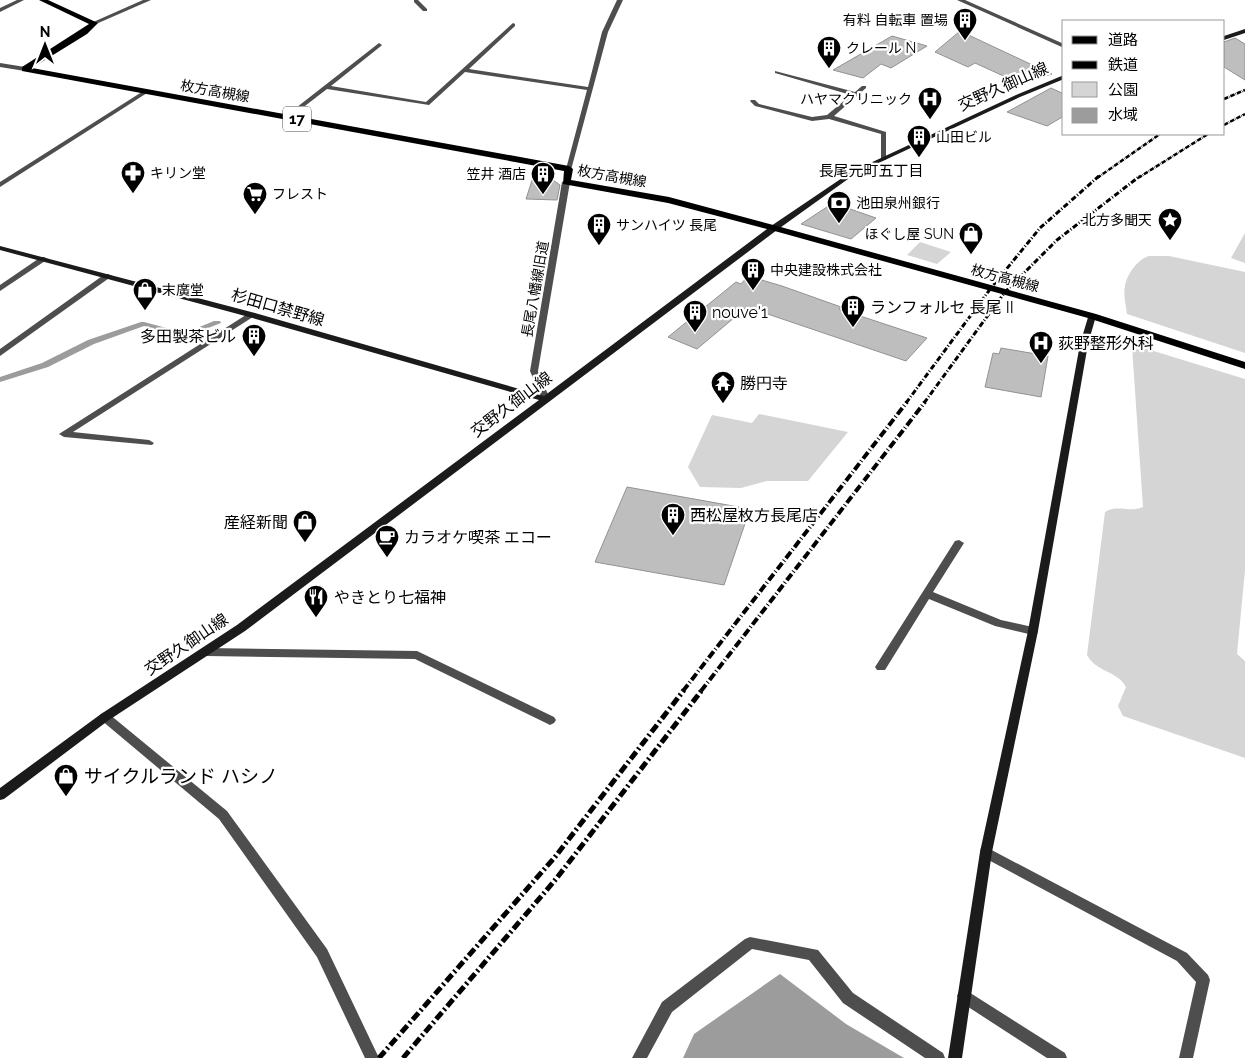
<svg xmlns="http://www.w3.org/2000/svg" width="1245" height="1058" font-family="Raleway,'Noto Sans JP',sans-serif">
<style>
.green{fill:#d5d5d5}
.water{fill:#9c9c9c}
.lines{fill:none;stroke-linecap:round;stroke-linejoin:round}
.stream{fill:#9c9c9c;fill-rule:evenodd}
.building{fill:#bebebe;stroke:#929292}
.street{fill:#4e4e4e;fill-rule:evenodd}
.secondary{fill:#1b1b1b;fill-rule:evenodd}
.primary{fill:#000;fill-rule:evenodd}
.rail-far3{stroke:#000;stroke-width:2.5;stroke-dasharray:4.5 1 0.5 1;stroke-linecap:butt}
.rail-far2{stroke:#000;stroke-width:3;stroke-dasharray:5.5 2 1 2;stroke-linecap:butt}
.rail-far1{stroke:#000;stroke-width:4;stroke-dasharray:8 2.5 1 2.5;stroke-linecap:butt}
.rail{stroke:#000;stroke-width:5;stroke-dasharray:9 3 2 3;stroke-linecap:butt}
.labels{text-anchor:middle;stroke-width:4.5;stroke-linejoin:round;paint-order:stroke}
.far-poi-label{font-size:14px;fill:#000;stroke:#fff;text-anchor:start}
.far-street-label{font-size:14px;fill:#000;stroke:#fff}
.shield{fill:#fff;stroke:#4c4c4c;stroke-width:1}
.shield-label{font-size:15px;font-weight:bold;fill:#000}
.far-neighbourhood-label{font-size:15px;fill:#000;stroke:#fff}
.street-label{font-size:16px;fill:#000;stroke:#fff}
.poi-label{font-size:16px;fill:#000;stroke:#fff;text-anchor:start}
.near-poi-label{font-size:19px;fill:#000;stroke:#fff;text-anchor:start}
</style>
<rect width="100%" height="100%" fill="#fff"/>
<g class="green">
<path d="M 1245,233 L 1245,263 L 1231,258 Z"/>
<path d="M 920,242 L 951,252 L 937,264 L 907,255 Z"/>
<path d="M 1149,256 L 1169,256 L 1245,272 L 1245,353 L 1127,314 C 1126,305 1123,294 1125,286 C 1127,274 1138,259 1149,256 Z"/>
<path d="M 1134,345 L 1245,379 L 1245,570 L 1237,654 L 1245,661 L 1245,758 L 1123,716 L 1118,706 L 1126,687 C 1118,671 1096,672 1087,655 L 1105,512 C 1117,504 1130,513 1143,507 L 1132,347 Z"/>
<path d="M 759,414 L 848,432 L 808,481 L 767,481 L 741,488 L 700,487 L 688,467 L 712,415 L 752,423 Z"/>
</g>
<path class="water" d="M 780,974 L 846,1024 L 904,1058 L 683,1058 L 694,1034 Z"/>
<g class="lines">
<path class="stream" d="M 214,321 L 220,321 L 221,323 L 185,337 L 144,326 L 94,344 L 48,367 L 0,382 L 0,377 L 42,363 L 88,340 L 141,322 L 144,322 L 185,333 Z"/>
</g>
<g class="building">
<path d="M 960,31 L 1026,62 L 1052,74 L 1021,84 L 975,63 L 968,67 L 935,52 Z"/>
<path d="M 892,36 L 927,46 L 891,68 L 881,64 L 863,78 L 833,70 Z"/>
<path d="M 1235,38 L 1245,44 L 1245,80 L 1224,67 L 1224,42 Z"/>
<path d="M 1051,88 L 1064,94 L 1064,116 L 1047,126 L 1007,112 Z"/>
<path d="M 536,168 L 560,185 L 557,200 L 526,199 Z"/>
<path d="M 833,203 L 876,218 L 851,239 L 801,224 Z"/>
<path d="M 748,276 L 782,286 L 841,307 L 839,309 L 927,338 L 906,361 L 747,307 L 697,349 L 668,337 L 736,282 L 741,284 Z"/>
<path d="M 1001,348 L 1048,356 L 1041,397 L 985,387 L 993,353 L 999,354 Z"/>
<path d="M 627,487 L 750,509 L 724,585 L 595,562 Z"/>
</g>
<g class="lines">
<g class="street">
<path d="M 17,0 L 24,0 L 0,12 L 0,8 Z"/>
<path d="M 143,0 L 151,0 L 96,24 L 91,23 Z"/>
<path d="M 414,0 L 418,0 L 427,9 L 427,11 L 423,11 L 414,2 Z"/>
<path d="M 617,0 L 623,0 L 608,32 L 571,170 L 566,169 L 587,90 L 465,72 L 429,105 L 327,89 L 288,119 L 283,118 L 379,43 L 382,45 L 381,46 L 331,86 L 426,102 L 513,23 L 515,24 L 515,26 L 469,69 L 588,87 L 602,32 Z"/>
<path d="M 957,0 L 965,0 L 1064,44 L 1064,48 Z"/>
<path d="M 0,63 L 25,67 L 28,69 L 25,71 L 0,67 Z"/>
<path d="M 775,71 L 855,92 L 862,86 L 866,86 L 866,88 L 834,116 L 886,132 L 886,160 L 881,159 L 881,134 L 829,119 L 812,121 L 755,106 L 750,101 L 751,100 L 755,100 L 759,104 L 812,117 L 827,115 L 851,95 L 775,73 Z"/>
<path d="M 145,90 L 148,92 L 147,93 L 0,187 L 0,182 Z"/>
<path d="M 566,180 L 570,182 L 538,371 L 550,399 L 546,402 L 542,399 L 530,371 L 562,182 Z"/>
<path d="M 41,257 L 44,257 L 48,259 L 0,291 L 0,285 Z"/>
<path d="M 105,274 L 108,274 L 112,276 L 0,356 L 0,349 Z"/>
<path d="M 249,313 L 252,313 L 256,315 L 73,432 L 149,440 L 154,443 L 152,445 L 64,437 L 59,434 Z"/>
<path d="M 959,540 L 964,543 L 933,592 L 1001,620 L 1037,628 L 1038,631 L 1037,634 L 1033,635 L 995,626 L 929,599 L 885,670 L 877,670 L 875,667 L 877,664 L 955,541 Z"/>
<path d="M 206,648 L 417,651 L 554,717 L 556,720 L 554,723 L 550,725 L 546,723 L 415,659 L 206,656 L 202,655 L 200,652 L 202,649 Z"/>
<path d="M 105,712 L 109,714 L 227,811 L 327,949 L 379,1058 L 365,1058 L 317,957 L 219,819 L 101,720 L 99,717 L 101,714 Z"/>
<path d="M 986,847 L 1187,953 L 1208,975 L 1210,980 L 1193,1058 L 1179,1058 L 1196,982 L 1177,961 L 981,856 L 980,852 L 981,848 Z"/>
<path d="M 750,937 L 818,950 L 853,993 L 943,1053 L 945,1058 L 925,1058 L 843,1003 L 809,960 L 752,949 L 672,1012 L 647,1058 L 632,1058 L 662,1002 L 745,939 Z"/>
<path d="M 964,989 L 1065,1053 L 1067,1058 L 1047,1058 L 959,1001 L 957,996 L 959,991 Z"/>
</g>
<g class="secondary">
<path d="M 1245,29 L 1245,33 L 1224,40 L 1224,36 Z"/>
<path d="M 1064,75 L 1064,79 L 1020,97 L 855,174 L 777,230 L 245,631 L 109,720 L 4,799 L 0,800 L 0,788 L 101,714 L 237,625 L 539,400 L 249,317 L 0,250 L 0,246 L 255,313 L 544,396 L 771,226 L 851,172 L 1016,95 Z"/>
<path d="M 1089,314 L 1092,314 L 1096,316 L 1088,344 L 1038,631 L 992,852 L 962,1058 L 948,1058 L 980,852 L 1028,631 L 1080,344 Z"/>
</g>
<path class="primary" d="M 39,0 L 48,0 L 98,23 L 87,34 L 32,68 L 569,166 L 573,169 L 571,180 L 669,197 L 777,226 L 1096,314 L 1245,362 L 1245,369 L 1088,318 L 771,230 L 668,203 L 563,184 L 564,171 L 22,71 L 22,67 L 89,24 Z"/>
<g class="rail-far3">
<path d="M 1224,99 L 1245,90"/>
<path d="M 1224,125 L 1245,114"/>
<path d="M 1097,178 L 1160,134"/>
<path d="M 1138,178 L 1208,134"/>
</g>
<g class="rail-far2">
<path d="M 906,403 L 991,288 L 1040,228 L 1099,176"/>
<path d="M 924,403 L 1005,292 L 1057,240 L 1140,176"/>
</g>
<g class="rail-far1">
<path d="M 683,691 L 907,402"/>
<path d="M 701,691 L 925,402"/>
</g>
<g class="rail">
<path d="M 379,1058 L 555,857 L 684,690"/>
<path d="M 403,1058 L 556,879 L 702,690"/>
</g>
</g>
<defs>
<symbol id="building-pin" viewBox="-11 -11 22 30"><path d="M0 17L-7.5 6A9.5 9.5 0 1 1 7.5 6Z" fill="#000" stroke="#fff"/><path d="M-4-6H4V6H1V3H-1V6H-4ZM-2.5-4.3h1.7v1.8h-1.7ZM.8-4.3h1.7v1.8H.8ZM-2.5-1h1.7V.8h-1.7ZM.8-1h1.7V.8H.8Z" fill="#fff"/></symbol>
<symbol id="hospital-pin" viewBox="-11 -11 22 30"><path d="M0 17L-7.5 6A9.5 9.5 0 1 1 7.5 6Z" fill="#000" stroke="#fff"/><path d="M-5-5h3v3.5h4V-5h3V5h-3V1.5h-4V5h-3Z" fill="#fff"/></symbol>
<symbol id="pharmacy-pin" viewBox="-11 -11 22 30"><path d="M0 17L-7.5 6A9.5 9.5 0 1 1 7.5 6Z" fill="#000" stroke="#fff"/><path d="M-2-6h4v4h4v4h-4v4h-4v-4h-4v-4h4Z" fill="#fff"/></symbol>
<symbol id="supermarket-pin" viewBox="-11 -11 22 30"><path d="M0 17L-7.5 6A9.5 9.5 0 1 1 7.5 6Z" fill="#000" stroke="#fff"/><path d="M-6-5.5h2.5l.6 2H6L4.5 2H-2.5L-4.4-4H-6ZM-1.5 3.2a1.3 1.3 0 1 0 .1 0ZM3 3.2a1.3 1.3 0 1 0 .1 0Z" fill="#fff"/></symbol>
<symbol id="bank-pin" viewBox="-11 -11 22 30"><path d="M0 17L-7.5 6A9.5 9.5 0 1 1 7.5 6Z" fill="#000" stroke="#fff"/><path d="M-6-4H6V4H-6ZM0-2.3a2.3 2.3 0 1 0 0 4.6a2.3 2.3 0 1 0 0-4.6Z" fill="#fff"/></symbol>
<symbol id="sight-pin" viewBox="-11 -11 22 30"><path d="M0 17L-7.5 6A9.5 9.5 0 1 1 7.5 6Z" fill="#000" stroke="#fff"/><path d="M0-6L1.8-2.2L6-1.7L2.9 1.2L3.7 5.4L0 3.3L-3.7 5.4L-2.9 1.2L-6-1.7L-1.8-2.2Z" fill="#fff"/></symbol>
<symbol id="shop-pin" viewBox="-11 -11 22 30"><path d="M0 17L-7.5 6A9.5 9.5 0 1 1 7.5 6Z" fill="#000" stroke="#fff"/><path d="M-5-2.5h2.3a2.7 3.5 0 0 1 5.4 0H5L5.5 6h-11ZM-1.5-2.5h3a1.5 2.3 0 0 0-3 0Z" fill="#fff"/></symbol>
<symbol id="temple-pin" viewBox="-11 -11 22 30"><path d="M0 17L-7.5 6A9.5 9.5 0 1 1 7.5 6Z" fill="#000" stroke="#fff"/><path d="M0-6L5-2H3V0L6.5 2.5H4V6H1.5V3h-3V6H-4V2.5H-6.5L-3 0V-2H-5Z" fill="#fff"/></symbol>
<symbol id="cafe-pin" viewBox="-11 -11 22 30"><path d="M0 17L-7.5 6A9.5 9.5 0 1 1 7.5 6Z" fill="#000" stroke="#fff"/><path d="M-5.5-4.5H6V0H3Q3 3.5 0 3.5H-2.5Q-5.5 3.5-5.5 0ZM3-3.2v2h1.7v-2ZM-6 4.5H4V6H-6Z" fill="#fff"/></symbol>
<symbol id="restaurant-pin" viewBox="-11 -11 22 30"><path d="M0 17L-7.5 6A9.5 9.5 0 1 1 7.5 6Z" fill="#000" stroke="#fff"/><path d="M-5-6h1v4h1v-4h1v4h1v-4h1v5L-1.5 .5V6h-2V.5L-5-1ZM5-6V6H3V1.5H1.5Q1.5-4 5-6Z" fill="#fff"/></symbol>
</defs>
<g fill-rule="evenodd">
<use href="#building-pin" x="951" y="6" width="28" height="38"/>
<use href="#building-pin" x="815" y="34" width="28" height="38"/>
<use href="#hospital-pin" x="916" y="85" width="28" height="38"/>
<use href="#building-pin" x="905" y="123" width="28" height="38"/>
<use href="#pharmacy-pin" x="119" y="159" width="28" height="38"/>
<use href="#building-pin" x="529" y="160" width="28" height="38"/>
<use href="#supermarket-pin" x="241" y="180" width="28" height="38"/>
<use href="#bank-pin" x="825" y="189" width="28" height="38"/>
<use href="#sight-pin" x="1156" y="206" width="28" height="38"/>
<use href="#building-pin" x="585" y="211" width="28" height="38"/>
<use href="#shop-pin" x="957" y="220" width="28" height="38"/>
<use href="#building-pin" x="739" y="256" width="28" height="38"/>
<use href="#shop-pin" x="131" y="276" width="28" height="38"/>
<use href="#building-pin" x="839" y="293" width="28" height="38"/>
<use href="#building-pin" x="681" y="298" width="28" height="38"/>
<use href="#building-pin" x="240" y="322" width="28" height="38"/>
<use href="#hospital-pin" x="1027" y="329" width="28" height="38"/>
<use href="#temple-pin" x="709" y="369" width="28" height="38"/>
<use href="#building-pin" x="659" y="501" width="28" height="38"/>
<use href="#shop-pin" x="291" y="508" width="28" height="38"/>
<use href="#cafe-pin" x="373" y="523" width="28" height="38"/>
<use href="#restaurant-pin" x="302" y="583" width="28" height="38"/>
<use href="#shop-pin" x="52" y="762" width="28" height="38"/>
</g>
<g class="labels">
<g class="far-poi-label">
<text x="948" y="25" text-anchor="end">有料 自転車 置場</text>
<text x="846" y="53">クレール N</text>
<text x="912" y="104" text-anchor="end">ハヤマクリニック</text>
<text x="936" y="142">山田ビル</text>
<text x="150" y="178">キリン堂</text>
<text x="526" y="179" text-anchor="end">笠井 酒店</text>
<text x="272" y="199">フレスト</text>
<text x="856" y="208">池田泉州銀行</text>
<text x="1152" y="225" text-anchor="end">北方多聞天</text>
<text x="616" y="230">サンハイツ 長尾</text>
<text x="954" y="239" text-anchor="end">ほぐし屋 SUN</text>
<text x="770" y="275">中央建設株式会社</text>
<text x="162" y="295">末廣堂</text>
</g>
<g class="far-street-label">
<text transform="translate(215 91) rotate(10)" y="5">枚方高槻線</text>
<text transform="translate(612 176) rotate(10)" y="5">枚方高槻線</text>
<text transform="translate(1005 278) rotate(15)" y="5">枚方高槻線</text>
<text transform="translate(535 289) rotate(-80)" y="5">長尾八幡線旧道</text>
</g>
<rect class="shield" x="283" y="106.5" width="28" height="25" rx="4"/>
<g class="shield-label">
<text x="297" y="124">17</text>
</g>
<g class="far-neighbourhood-label">
<text x="871" y="176">長尾元町五丁目</text>
</g>
<g class="street-label">
<text transform="translate(1003 86) rotate(-24)" y="6">交野久御山線</text>
<text transform="translate(278 307) rotate(16)" y="6">杉田口禁野線</text>
<text transform="translate(511 404) rotate(-37)" y="6">交野久御山線</text>
<text transform="translate(186 644) rotate(-34)" y="6">交野久御山線</text>
</g>
<g class="poi-label">
<text x="870" y="313">ランフォルセ 長尾 II</text>
<text x="712" y="318">nouve'1</text>
<text x="236" y="342" text-anchor="end">多田製茶ビル</text>
<text x="1058" y="349">荻野整形外科</text>
<text x="740" y="389">勝円寺</text>
<text x="690" y="521">西松屋枚方長尾店</text>
<text x="288" y="528" text-anchor="end">産経新聞</text>
<text x="404" y="543">カラオケ喫茶 エコー</text>
<text x="334" y="603">やきとり七福神</text>
</g>
<g class="near-poi-label">
<text x="84" y="783">サイクルランド ハシノ</text>
</g>
</g>
<rect x="1062" y="20" width="162" height="115" fill="#ffffff" stroke="#999999"/>
<rect x="1072" y="36" width="25" height="8" fill="#000000" stroke="#999999"/>
<text x="1108" y="45" font-size="15" fill="#000000">道路</text>
<rect x="1072" y="61" width="25" height="8" fill="#000000" stroke="#999999"/>
<text x="1108" y="70" font-size="15" fill="#000000">鉄道</text>
<rect x="1072" y="82" width="25" height="15" fill="#d5d5d5" stroke="#999999"/>
<text x="1108" y="95" font-size="15" fill="#000000">公園</text>
<rect x="1072" y="108" width="25" height="15" fill="#9c9c9c" stroke="#999999"/>
<text x="1108" y="120" font-size="15" fill="#000000">水域</text>
<g transform="translate(45 45)" stroke="#ffffff" stroke-width="4" paint-order="stroke">
<path d="M0-4L9 19L0 12L-9 19Z" fill="#000000"/>
<text y="-8" font-size="14" font-weight="bold" text-anchor="middle" fill="#000000">N</text>
</g>
</svg>
